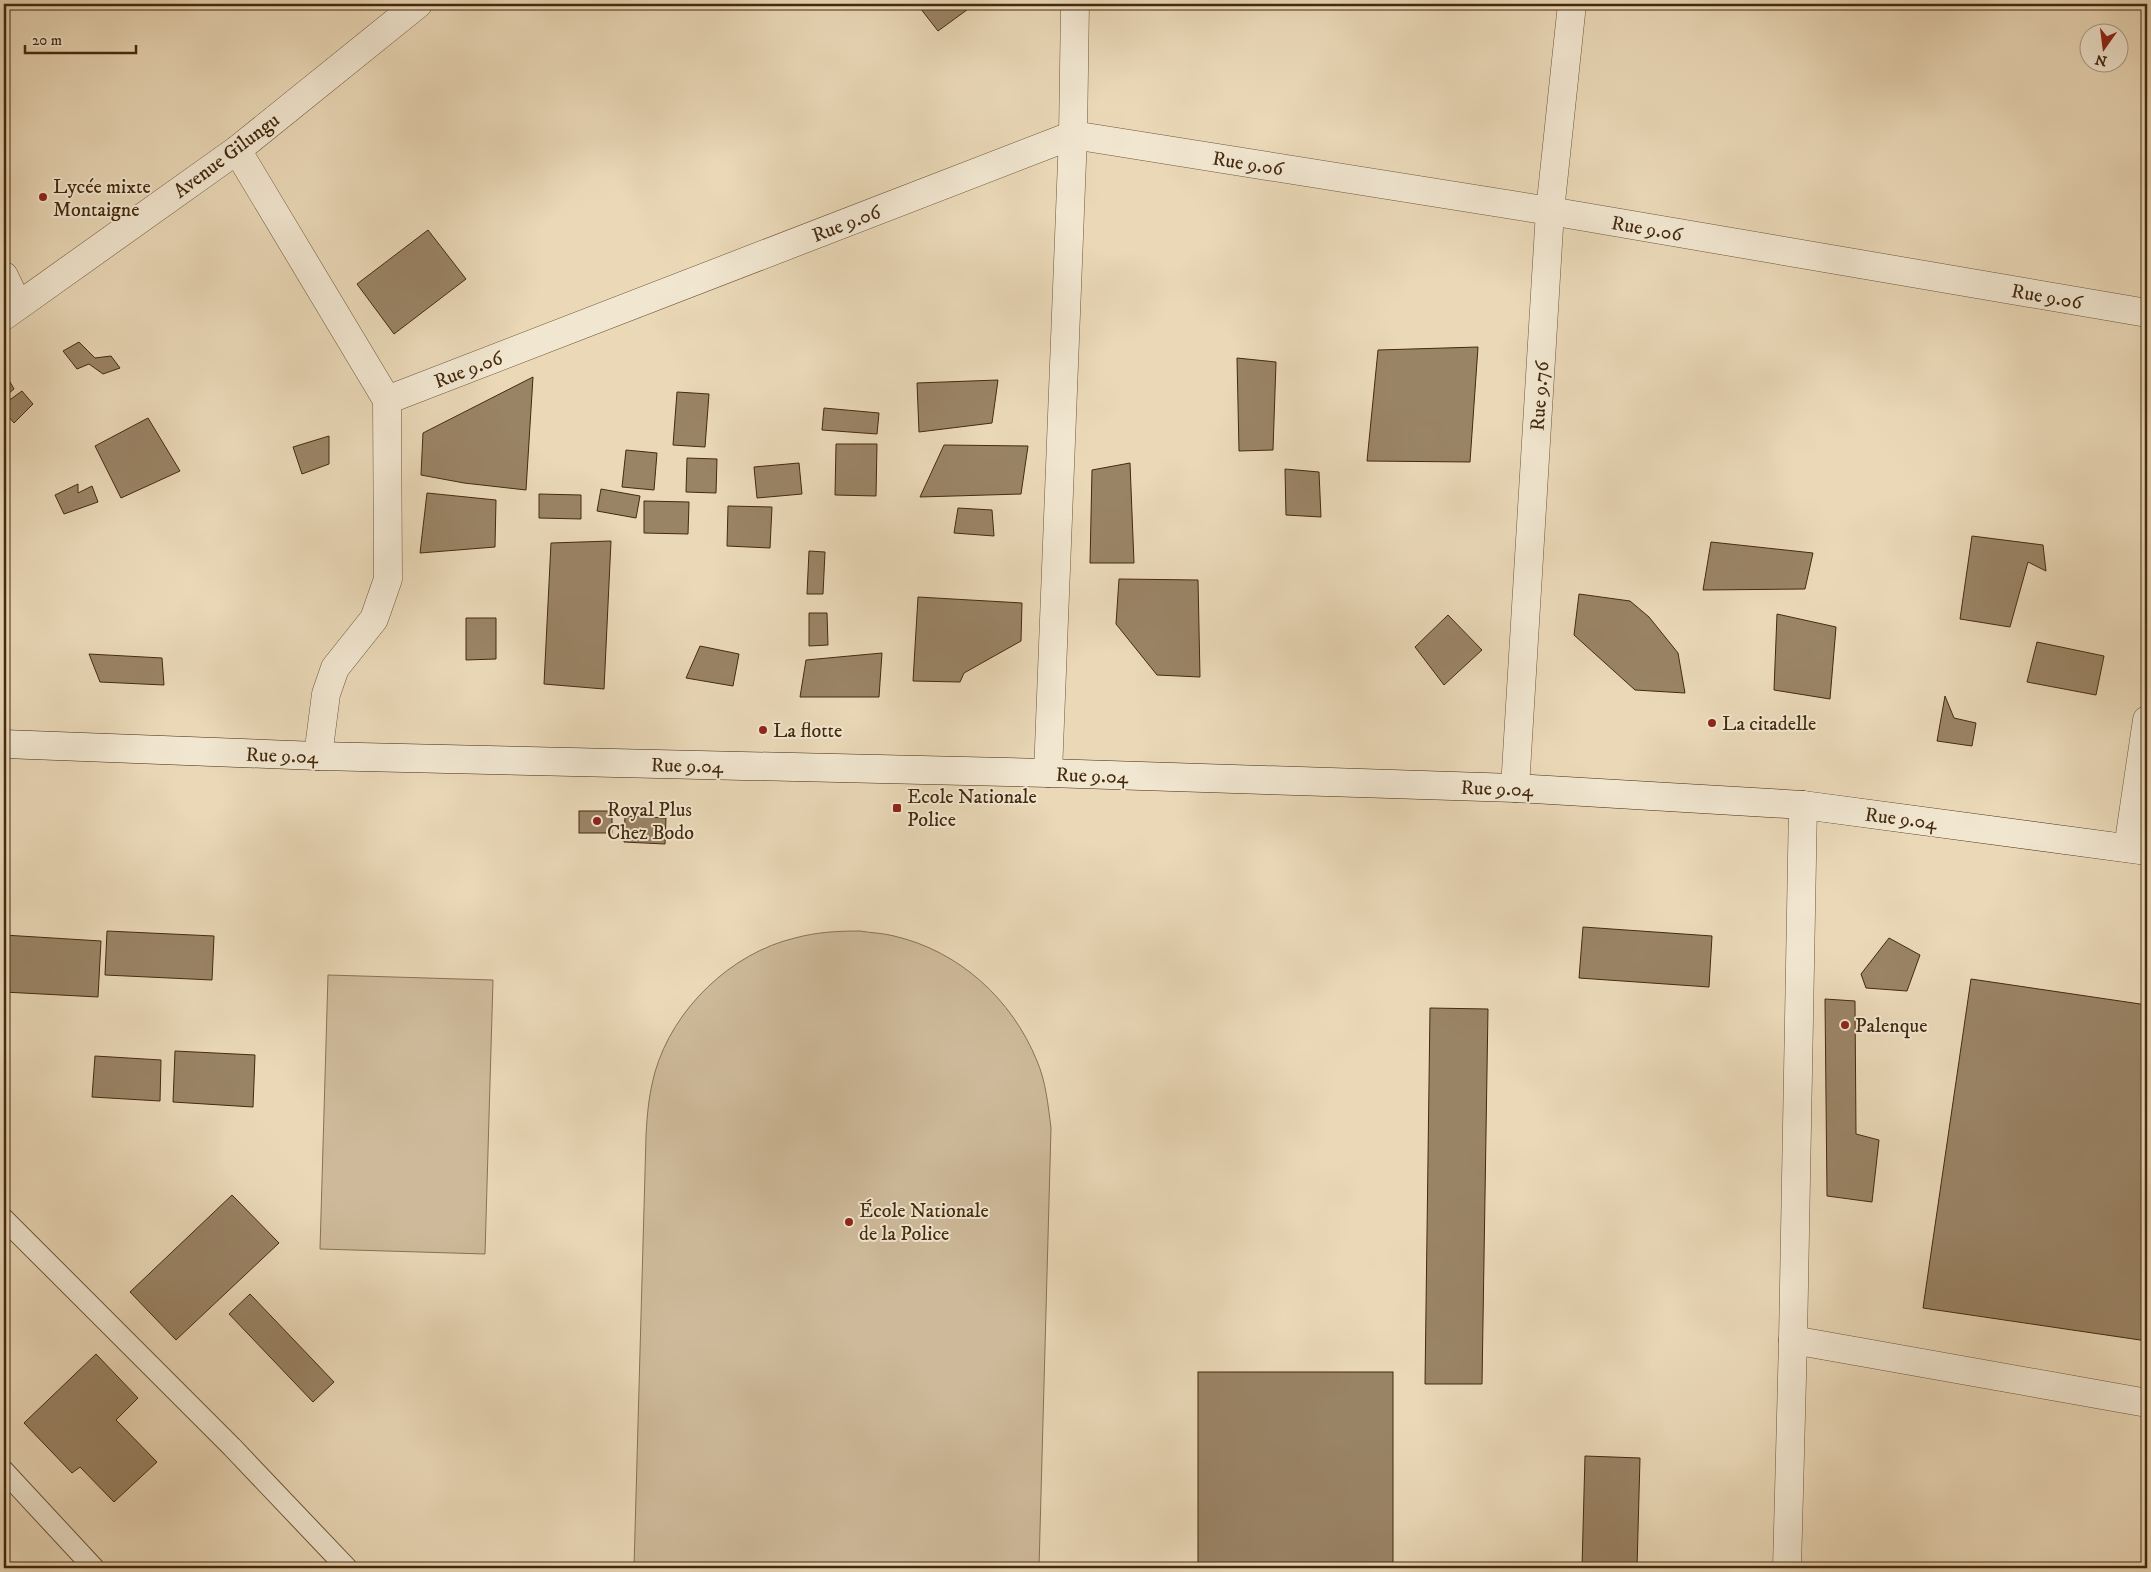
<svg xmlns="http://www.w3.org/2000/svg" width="2151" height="1572" font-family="'IM FELL DW Pica',serif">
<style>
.green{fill:#ceba9a;stroke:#897254}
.building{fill:#9a8466;stroke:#442a0e}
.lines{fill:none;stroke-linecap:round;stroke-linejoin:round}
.service-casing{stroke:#6e5638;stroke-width:22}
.minor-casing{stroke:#6e5638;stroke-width:29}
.secondary-casing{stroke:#442a0e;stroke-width:29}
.service{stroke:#f1e6d0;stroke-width:20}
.minor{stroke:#f1e6d0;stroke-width:28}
.secondary{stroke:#f1e6d0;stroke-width:28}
.poi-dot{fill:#8f2418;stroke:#f1e6d0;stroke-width:2}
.labels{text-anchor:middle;stroke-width:4;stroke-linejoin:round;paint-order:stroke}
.street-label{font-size:20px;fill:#442a0e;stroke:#f1e6d0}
.poi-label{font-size:20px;fill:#442a0e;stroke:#f1e6d0;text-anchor:start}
</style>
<rect width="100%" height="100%" fill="#ead8b7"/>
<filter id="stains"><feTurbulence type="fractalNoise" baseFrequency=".004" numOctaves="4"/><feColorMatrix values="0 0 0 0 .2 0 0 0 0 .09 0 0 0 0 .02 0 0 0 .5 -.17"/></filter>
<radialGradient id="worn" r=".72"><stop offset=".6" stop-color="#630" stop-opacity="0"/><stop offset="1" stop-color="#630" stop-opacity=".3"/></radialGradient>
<g class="green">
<path d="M 860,931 C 871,933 883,933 894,936 C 959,951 1012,999 1037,1061 C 1046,1082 1048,1105 1051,1128 L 1039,1568 L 634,1568 L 646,1136 C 647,1114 649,1094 655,1072 C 673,1009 731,953 795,938 C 817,932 838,931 860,931 Z"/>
<path d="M 328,975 L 493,980 L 485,1254 L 320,1249 Z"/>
</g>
<g class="building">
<path d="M 917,4 L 975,4 L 938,31 Z"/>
<path d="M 428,230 L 466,279 L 394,334 L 357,284 Z"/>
<path d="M 79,342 L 95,358 L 111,356 L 120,368 L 103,374 L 89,364 L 77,369 L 63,351 Z"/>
<path d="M 1478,347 L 1470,462 L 1367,461 L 1378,350 Z"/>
<path d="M 1237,358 L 1276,362 L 1273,450 L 1239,451 Z"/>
<path d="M 5,373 L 14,389 L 4,397 L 4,374 Z"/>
<path d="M 533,377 L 526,490 L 464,483 L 421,475 L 423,433 Z"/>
<path d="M 998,380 L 992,423 L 919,432 L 917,383 Z"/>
<path d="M 22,391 L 33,404 L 14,423 L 4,411 L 4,404 Z"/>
<path d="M 677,392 L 709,394 L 705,447 L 673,445 Z"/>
<path d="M 824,408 L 879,413 L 877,434 L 822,430 Z"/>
<path d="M 148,418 L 180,471 L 121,498 L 95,446 Z"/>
<path d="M 329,436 L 329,464 L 302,474 L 293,447 Z"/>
<path d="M 836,444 L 877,444 L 876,496 L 835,495 Z"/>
<path d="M 944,445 L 1028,446 L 1021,494 L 920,497 Z"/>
<path d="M 626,450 L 657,453 L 654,490 L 622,487 Z"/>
<path d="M 687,458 L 717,459 L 716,493 L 686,492 Z"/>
<path d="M 799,463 L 802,494 L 757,498 L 754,467 Z"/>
<path d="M 1130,463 L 1134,563 L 1090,563 L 1092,470 Z"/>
<path d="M 1285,469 L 1319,472 L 1321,517 L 1286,515 Z"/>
<path d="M 78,484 L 78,493 L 92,486 L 98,502 L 64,514 L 55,495 Z"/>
<path d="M 601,489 L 640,496 L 636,518 L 597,511 Z"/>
<path d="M 427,493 L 496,500 L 495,547 L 420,553 Z"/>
<path d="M 539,494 L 581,495 L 581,519 L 539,518 Z"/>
<path d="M 644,501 L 689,502 L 688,534 L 644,533 Z"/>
<path d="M 728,506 L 772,507 L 770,548 L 727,546 Z"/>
<path d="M 958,508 L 992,510 L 994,536 L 954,533 Z"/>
<path d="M 1972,536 L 2043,545 L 2046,571 L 2028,562 L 2010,627 L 1960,619 Z"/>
<path d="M 611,541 L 604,689 L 544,684 L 551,543 Z"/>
<path d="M 1711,542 L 1813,553 L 1805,589 L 1703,590 Z"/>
<path d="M 809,551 L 825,552 L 823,594 L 807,594 Z"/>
<path d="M 1119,579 L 1198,580 L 1200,677 L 1157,675 L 1116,624 Z"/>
<path d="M 1579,594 L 1630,601 L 1649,617 L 1678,653 L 1685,693 L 1635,690 L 1574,635 Z"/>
<path d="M 918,597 L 1022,603 L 1021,641 L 964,673 L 960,682 L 913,681 Z"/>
<path d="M 809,613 L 827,613 L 828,645 L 809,646 Z"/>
<path d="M 1777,614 L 1836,627 L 1830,699 L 1774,690 Z"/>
<path d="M 1448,615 L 1482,650 L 1444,685 L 1415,647 Z"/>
<path d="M 466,618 L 496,618 L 496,659 L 466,660 Z"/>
<path d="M 2037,642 L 2104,656 L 2096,695 L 2027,682 Z"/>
<path d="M 700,646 L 739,654 L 733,686 L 686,678 Z"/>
<path d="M 882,653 L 879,697 L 800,697 L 806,660 Z"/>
<path d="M 89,654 L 162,658 L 164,685 L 100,682 Z"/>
<path d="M 1945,696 L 1954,718 L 1976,723 L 1972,746 L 1937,741 Z"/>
<rect x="579" y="811" width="33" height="22"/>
<path d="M 625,816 L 666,818 L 665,844 L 624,842 Z"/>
<path d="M 1583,927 L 1712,936 L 1709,987 L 1579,978 Z"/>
<path d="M 107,931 L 214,936 L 212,980 L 105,975 Z"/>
<path d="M 4,935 L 101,941 L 98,997 L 4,992 Z"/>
<path d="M 1889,938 L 1920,955 L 1907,991 L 1866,988 L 1861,974 Z"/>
<path d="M 1971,979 L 2147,1005 L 2147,1341 L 1923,1308 Z"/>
<path d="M 1825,999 L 1855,1001 L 1856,1134 L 1879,1140 L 1872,1202 L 1827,1196 Z"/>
<path d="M 1430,1008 L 1488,1009 L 1482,1384 L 1425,1384 Z"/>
<path d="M 175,1051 L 255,1055 L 253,1107 L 173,1102 Z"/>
<path d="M 95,1056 L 161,1060 L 160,1101 L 92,1097 Z"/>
<path d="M 232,1195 L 279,1243 L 176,1340 L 130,1292 Z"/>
<path d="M 250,1294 L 334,1382 L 313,1402 L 229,1314 Z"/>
<path d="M 96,1354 L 138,1398 L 116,1420 L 157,1462 L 114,1502 L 80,1467 L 72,1473 L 24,1423 Z"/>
<rect x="1198" y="1372" width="195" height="196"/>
<path d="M 1585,1456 L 1640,1458 L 1637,1568 L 1582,1568 Z"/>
</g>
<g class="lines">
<defs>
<g id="service">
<path d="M 4,1219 L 232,1447 L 347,1568"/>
<path d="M 4,1471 L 94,1568"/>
</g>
<g id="minor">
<path d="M 237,150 L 387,400 L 388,579 L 374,619 L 335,668 L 326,694 L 318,756"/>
<path d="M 4,276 L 18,305"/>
<path d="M 4,316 L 237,150 L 418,4"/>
<path d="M 387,400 L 1073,135 L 1550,211 L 2147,313"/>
<path d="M 1048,773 L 1073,135 L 1075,4"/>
<path d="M 1515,788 L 1550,211 L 1572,4"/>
<path d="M 2128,848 L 2147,720"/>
<path d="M 1793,1340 L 2147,1403"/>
<path d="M 1787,1568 L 1793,1340 L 1803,805"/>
</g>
<path id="secondary" d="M 4,744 L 318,756 L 1048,773 L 1515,788 L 1803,805 L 2147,851"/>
</defs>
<use href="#service" class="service-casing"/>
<use href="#minor" class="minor-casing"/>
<use href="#secondary" class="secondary-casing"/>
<use href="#service" class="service"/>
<use href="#minor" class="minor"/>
<use href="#secondary" class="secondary"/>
</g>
<g class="poi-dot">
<circle cx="43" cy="197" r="5"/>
<circle cx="1712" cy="723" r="5"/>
<circle cx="763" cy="730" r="5"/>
<rect x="892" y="803" width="10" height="10" rx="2.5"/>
<circle cx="597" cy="821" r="5"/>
<circle cx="1845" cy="1025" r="5"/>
<circle cx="849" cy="1222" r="5"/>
</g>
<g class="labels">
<g class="street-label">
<text transform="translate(226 155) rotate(-37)" y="7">Avenue Gilungu</text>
<text transform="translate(1248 163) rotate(9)" y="7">Rue 9.06</text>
<text transform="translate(846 223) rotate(-21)" y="7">Rue 9.06</text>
<text transform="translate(1647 228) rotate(10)" y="7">Rue 9.06</text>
<text transform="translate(2047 296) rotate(10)" y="7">Rue 9.06</text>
<text transform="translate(468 369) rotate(-21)" y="7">Rue 9.06</text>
<text transform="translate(1539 396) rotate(-86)" y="7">Rue 9.76</text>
<text transform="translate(282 755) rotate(2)" y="7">Rue 9.04</text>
<text transform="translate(687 765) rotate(1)" y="7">Rue 9.04</text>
<text transform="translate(1092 775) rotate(2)" y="7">Rue 9.04</text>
<text transform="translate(1497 788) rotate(2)" y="7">Rue 9.04</text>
<text transform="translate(1901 818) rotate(7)" y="7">Rue 9.04</text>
</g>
<g class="poi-label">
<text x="53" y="193">Lycée mixte<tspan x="53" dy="23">Montaigne</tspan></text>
<text x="1722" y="730">La citadelle</text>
<text x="773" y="737">La flotte</text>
<text x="907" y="803">Ecole Nationale<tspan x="907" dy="23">Police</tspan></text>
<text x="607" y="816">Royal Plus<tspan x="607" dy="23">Chez Bodo</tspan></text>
<text x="1855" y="1032">Palenque</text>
<text x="859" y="1217">École Nationale<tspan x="859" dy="23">de la Police</tspan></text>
</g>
</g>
<rect width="2151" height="1572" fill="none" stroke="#ead8b7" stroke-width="20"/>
<rect x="5" y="5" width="2141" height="1562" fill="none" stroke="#442a0e" stroke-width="2.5"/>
<rect x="10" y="10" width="2131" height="1552" fill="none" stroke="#442a0e"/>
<g transform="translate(2104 48) rotate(194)"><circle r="24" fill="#f1e6d0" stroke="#ac9b82"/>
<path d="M0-4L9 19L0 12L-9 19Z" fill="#8f2418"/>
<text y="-8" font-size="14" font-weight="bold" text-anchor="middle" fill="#442a0e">N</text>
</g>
<path d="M25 45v8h111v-8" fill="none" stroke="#442a0e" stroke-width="2.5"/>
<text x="32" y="45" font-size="15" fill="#442a0e" stroke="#f1e6d0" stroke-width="4" paint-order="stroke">20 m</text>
<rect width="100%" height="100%" filter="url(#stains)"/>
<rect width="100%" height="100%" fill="url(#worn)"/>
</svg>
